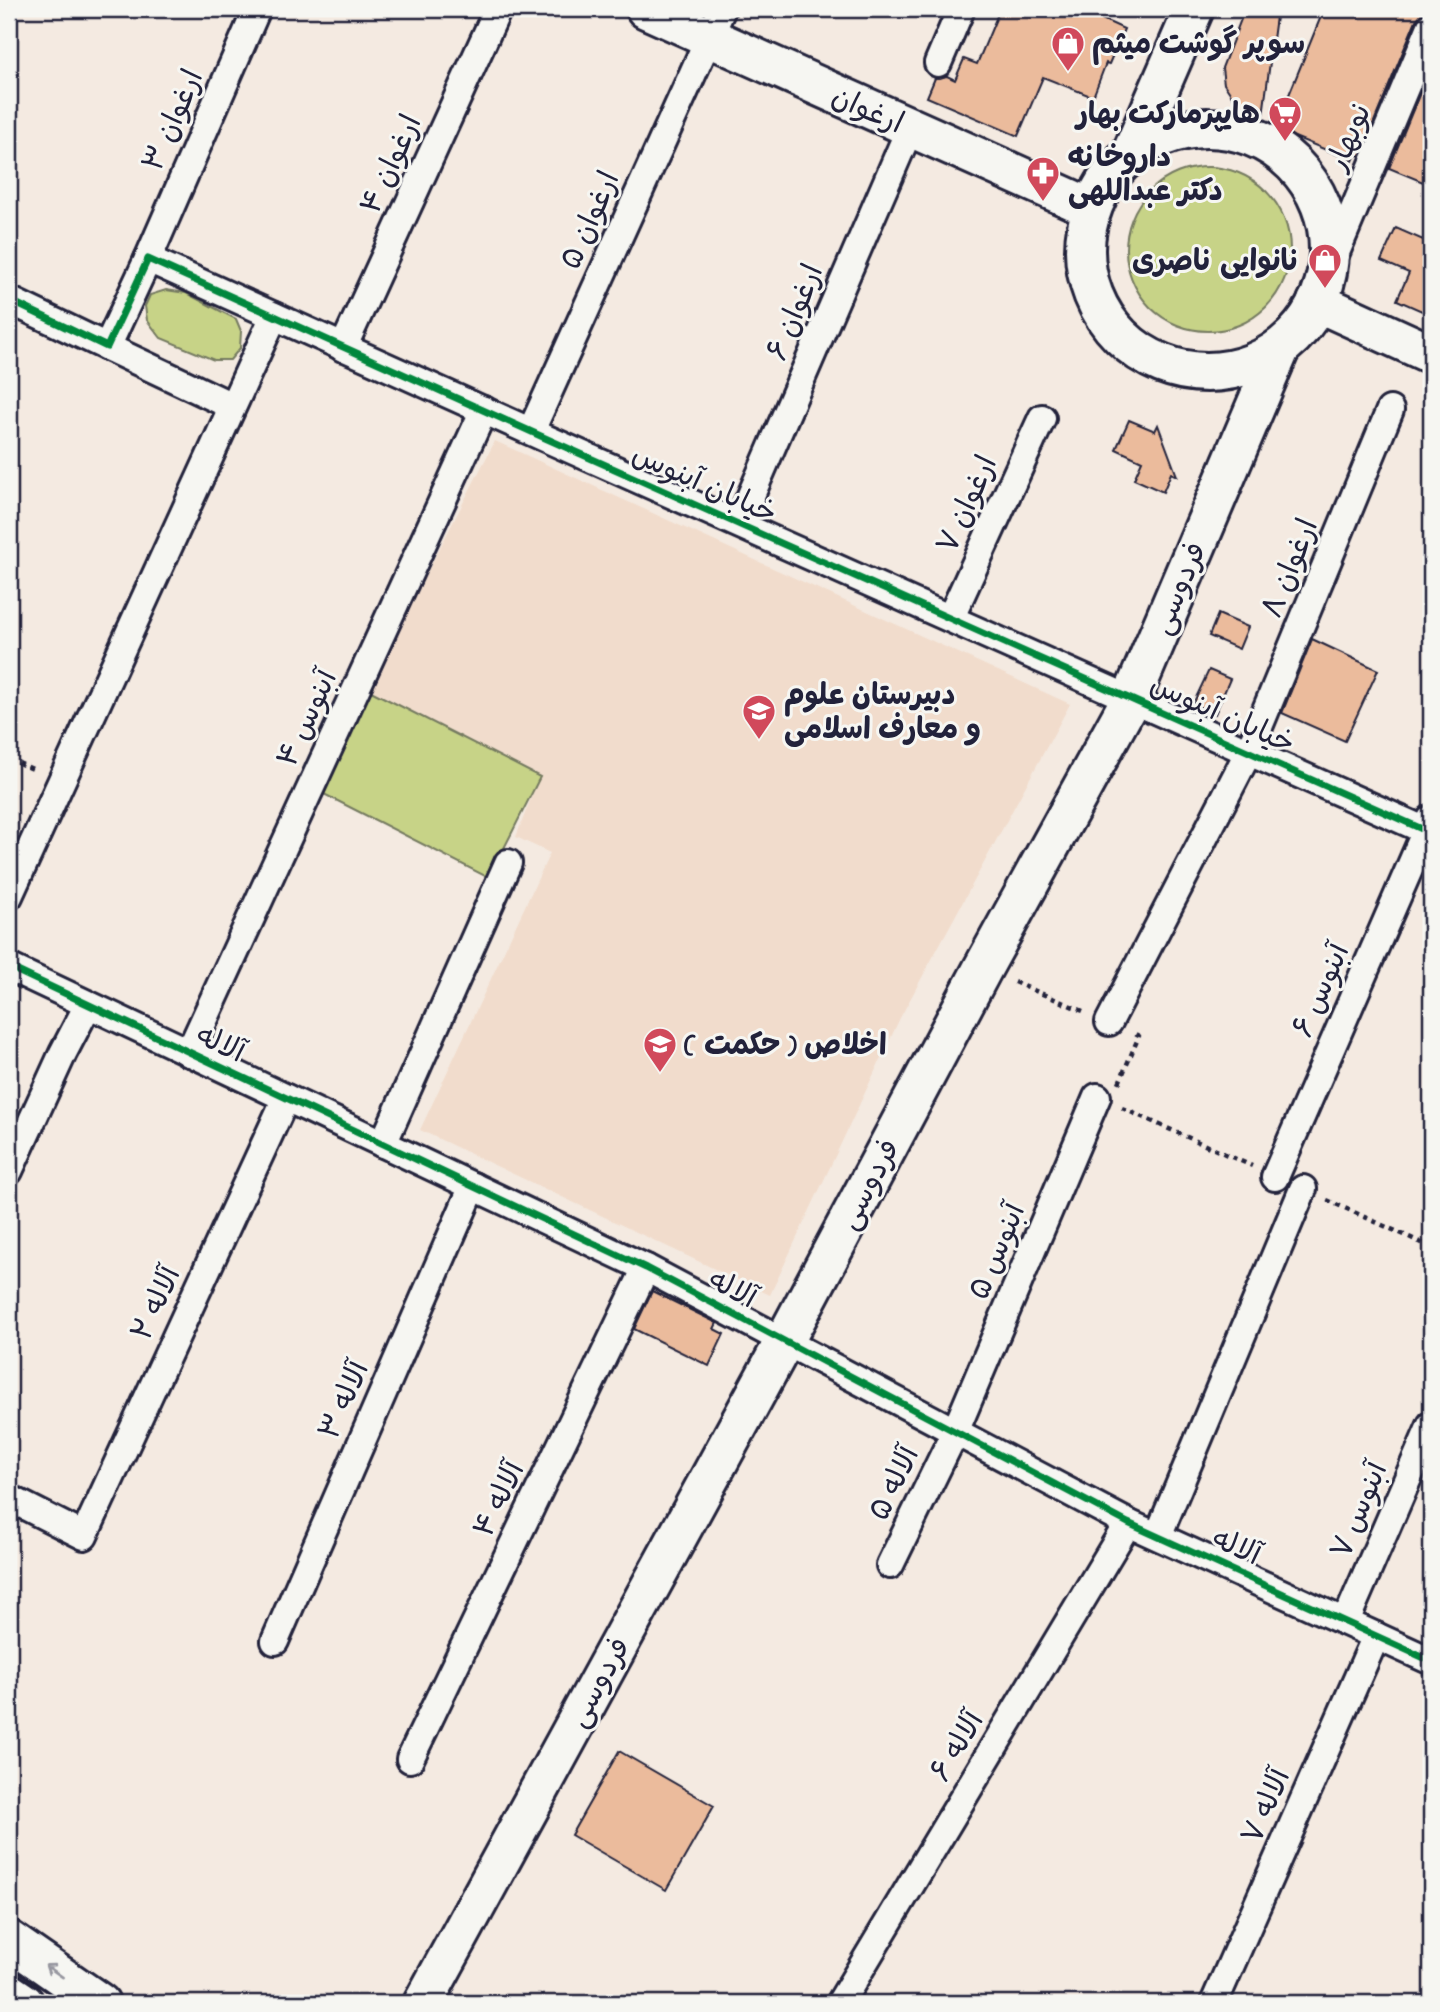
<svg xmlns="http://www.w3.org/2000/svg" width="1440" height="2012" font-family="'Indie Flower','Playpen Sans Arabic',sans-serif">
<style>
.built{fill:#f1dccc}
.green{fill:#c7d387;stroke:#747a61;stroke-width:2}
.building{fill:#ebbb9c;stroke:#22223b;stroke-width:2}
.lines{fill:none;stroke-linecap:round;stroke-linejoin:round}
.street-casing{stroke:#22223b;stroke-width:32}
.secondary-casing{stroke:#22223b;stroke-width:44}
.primary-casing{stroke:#22223b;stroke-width:44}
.path{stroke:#22223b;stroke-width:4.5;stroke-dasharray:5 5;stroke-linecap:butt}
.street{stroke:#f6f6f2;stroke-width:26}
.secondary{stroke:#f6f6f2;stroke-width:38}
.primary{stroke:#f6f6f2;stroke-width:38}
.cycleway-casing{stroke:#f6f6f2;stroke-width:11}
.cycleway{stroke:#00873e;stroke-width:7}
.oneway{stroke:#9797a0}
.labels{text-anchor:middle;stroke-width:6;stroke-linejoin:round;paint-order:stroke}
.poi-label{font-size:30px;font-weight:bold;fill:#22223b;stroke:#f6f6f2;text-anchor:start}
.street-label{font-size:30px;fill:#22223b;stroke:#f6f6f2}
</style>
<rect width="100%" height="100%" fill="#f4eae1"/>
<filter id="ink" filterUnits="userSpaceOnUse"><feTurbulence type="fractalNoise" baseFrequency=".0143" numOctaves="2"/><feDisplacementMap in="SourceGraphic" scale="14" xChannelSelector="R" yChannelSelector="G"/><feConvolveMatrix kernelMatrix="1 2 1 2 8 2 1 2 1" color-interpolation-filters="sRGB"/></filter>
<g filter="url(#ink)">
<path class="built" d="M 495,441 L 1070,704 L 900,1018 L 770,1295 L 420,1130 L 550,853 L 516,837 L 539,777 L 367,689 Z"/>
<g class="green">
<circle cx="1208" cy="249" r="82"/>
<path d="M 166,290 L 186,293 L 236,319 L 241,331 L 240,348 L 230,360 L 214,360 L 161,338 L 147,320 L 145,306 L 150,295 Z"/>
<path d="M 367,689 L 540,777 L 489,878 L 316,790 Z"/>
</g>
<g class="building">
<path d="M 1000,9 L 1080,9 L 1124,29 L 1109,64 L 1106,63 L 1093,97 L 1043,77 L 1018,136 L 927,97 L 935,78 L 947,76 L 955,80 L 964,59 L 977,64 Z"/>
<path d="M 1245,9 L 1277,9 L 1260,138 L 1224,84 L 1222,68 Z"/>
<path d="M 1324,9 L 1431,9 L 1431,11 L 1422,13 L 1416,20 L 1360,156 L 1356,154 L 1353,161 L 1275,129 Z"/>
<path d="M 1431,66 L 1431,164 L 1423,182 L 1389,168 Z"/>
<path d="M 1431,222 L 1431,315 L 1397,300 L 1409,273 L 1381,261 L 1396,228 L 1423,240 Z"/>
<path d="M 1129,420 L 1155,431 L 1158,425 L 1177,476 L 1171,473 L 1163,492 L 1134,479 L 1142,461 L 1116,449 Z"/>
<path d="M 1218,614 L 1248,627 L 1239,649 L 1209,636 Z"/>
<path d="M 1312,639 L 1378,670 L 1345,741 L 1282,713 Z"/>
<path d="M 1209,670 L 1230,679 L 1215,714 L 1193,704 Z"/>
<path d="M 652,1291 L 717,1323 L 714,1329 L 724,1334 L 709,1366 L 634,1329 Z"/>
<path d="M 619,1751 L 714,1806 L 666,1890 L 571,1835 Z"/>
</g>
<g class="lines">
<defs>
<g id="street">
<path d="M 938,63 L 961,9"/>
<path d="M 148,259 L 257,9"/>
<path d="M 1327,274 L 1431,26"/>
<path d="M 9,300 L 107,347 L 148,259 C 574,454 1004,639 1431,833"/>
<path d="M 107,347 L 232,406"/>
<path d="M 343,348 L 498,9"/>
<path d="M 531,431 L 722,9"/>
<path d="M 739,523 L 910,128"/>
<path d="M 951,617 L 1042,418"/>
<path d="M 9,896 L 274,316"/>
<path d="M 9,967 L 646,1268 L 1128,1523 L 1431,1661"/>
<path d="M 1109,1022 L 1249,751 L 1390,410"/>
<path d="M 189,1053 L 484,410"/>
<path d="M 383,1144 L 508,863"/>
<path d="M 9,1171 L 63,1053 L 88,1005"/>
<path d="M 1275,1177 L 1431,819"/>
<path d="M 9,1498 L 84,1536 L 286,1098"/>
<path d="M 1158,1536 L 1303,1189"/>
<path d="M 890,1565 L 955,1432 L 1097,1097"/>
<path d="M 1346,1621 L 1431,1425"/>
<path d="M 275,1641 L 473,1186"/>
<path d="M 410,1759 L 646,1268"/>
<path d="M 840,2003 L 1128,1523"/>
<path d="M 1214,2003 L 1376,1636"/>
</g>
<g id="secondary">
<path d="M 646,9 L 1091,208"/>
<circle cx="1207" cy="250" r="122"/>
<path d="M 1132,152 L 1194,9"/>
<path d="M 1317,302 L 1431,354"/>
<path d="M 9,1940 L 100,2003"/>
<path d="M 423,2003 L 785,1340 L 983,968 L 1132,697 L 1280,349"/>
</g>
<path id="primary" d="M 9,1993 L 24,2003"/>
</defs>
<use href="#street" class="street-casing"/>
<use href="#secondary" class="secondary-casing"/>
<use href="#primary" class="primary-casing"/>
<g class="path">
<path d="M 9,759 L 35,770"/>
<path d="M 1014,982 L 1083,1011"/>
<path d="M 1119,1083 L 1139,1036 L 1133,1033"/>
<path d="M 1122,1108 L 1252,1166"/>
<path d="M 1327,1200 L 1431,1247"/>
</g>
<use href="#street" class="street"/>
<use href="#secondary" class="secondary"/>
<use href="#primary" class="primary"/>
<defs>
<g id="cycleway">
<path d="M 9,300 L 107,347 L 148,259 C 574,454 1004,639 1431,833"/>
<path d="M 9,967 L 646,1268 L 1128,1523 L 1431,1661"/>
</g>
</defs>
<use href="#cycleway" class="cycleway-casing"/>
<use href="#cycleway" class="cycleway"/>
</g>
<defs><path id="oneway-shaft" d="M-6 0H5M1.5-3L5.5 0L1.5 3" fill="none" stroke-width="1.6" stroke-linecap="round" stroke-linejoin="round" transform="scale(1.75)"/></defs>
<use class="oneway" href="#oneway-shaft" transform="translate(54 1971) rotate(-145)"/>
</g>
<defs>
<symbol id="shop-pin" viewBox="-11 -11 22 30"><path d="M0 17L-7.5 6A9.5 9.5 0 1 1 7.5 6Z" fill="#d1495b" stroke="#f6f6f2"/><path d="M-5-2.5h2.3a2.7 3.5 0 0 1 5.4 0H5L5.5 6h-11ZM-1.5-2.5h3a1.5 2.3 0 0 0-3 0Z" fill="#fff"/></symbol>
<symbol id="supermarket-pin" viewBox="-11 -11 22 30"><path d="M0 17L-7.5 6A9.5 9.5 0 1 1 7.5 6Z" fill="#d1495b" stroke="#f6f6f2"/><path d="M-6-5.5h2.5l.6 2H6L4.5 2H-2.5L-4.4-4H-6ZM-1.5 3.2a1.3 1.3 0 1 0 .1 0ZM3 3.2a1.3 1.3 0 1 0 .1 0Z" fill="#fff"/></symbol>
<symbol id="pharmacy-pin" viewBox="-11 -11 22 30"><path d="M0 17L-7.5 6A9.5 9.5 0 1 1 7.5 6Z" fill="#d1495b" stroke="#f6f6f2"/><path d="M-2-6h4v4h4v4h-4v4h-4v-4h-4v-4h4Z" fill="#fff"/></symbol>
<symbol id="school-pin" viewBox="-11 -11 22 30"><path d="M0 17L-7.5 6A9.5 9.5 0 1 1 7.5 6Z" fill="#d1495b" stroke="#f6f6f2"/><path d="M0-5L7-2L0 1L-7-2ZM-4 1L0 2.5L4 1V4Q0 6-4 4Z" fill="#fff"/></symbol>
</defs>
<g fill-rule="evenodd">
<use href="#shop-pin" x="1049" y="24" width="38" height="52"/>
<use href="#supermarket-pin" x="1266" y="94" width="38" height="52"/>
<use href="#pharmacy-pin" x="1024" y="154" width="38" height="52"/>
<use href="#shop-pin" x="1306" y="241" width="38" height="52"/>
<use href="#school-pin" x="740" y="692" width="38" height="52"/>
<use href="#school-pin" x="641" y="1025" width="38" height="52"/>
</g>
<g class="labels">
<g class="poi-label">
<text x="1092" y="53">سوپر گوشت میثم</text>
<text x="1260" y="123" text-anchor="end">هایپرمارکت بهار</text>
<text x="1068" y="166">داروخانه<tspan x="1068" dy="34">دکتر عبداللهی</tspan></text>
<text x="1300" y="270" text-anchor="end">نانوایی ناصری</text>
<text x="784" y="704">دبیرستان علوم<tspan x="784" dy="34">و معارف اسلامی</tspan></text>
<text x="684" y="1054">اخلاص ( حکمت )</text>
</g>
<g class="street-label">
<text transform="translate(868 109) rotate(24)" y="10">ارغوان</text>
<text transform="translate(172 120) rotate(-66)" y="10">ارغوان ۳</text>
<text transform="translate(1348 137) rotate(-67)" y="10">نوبهار</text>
<text transform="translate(390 164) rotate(-65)" y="10">ارغوان ۴</text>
<text transform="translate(589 220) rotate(-66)" y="10">ارغوان ۵</text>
<text transform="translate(794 312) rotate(-67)" y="10">ارغوان ۶</text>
<text transform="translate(705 483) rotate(24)" y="10">خیابان آبنوس</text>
<text transform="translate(966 504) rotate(-65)" y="10">ارغوان ۷</text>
<text transform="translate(1289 568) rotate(-68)" y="10">ارغوان ۸</text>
<text transform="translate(1178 588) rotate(-67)" y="10">فردوسی</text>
<text transform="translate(1223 713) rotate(24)" y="10">خیابان آبنوس</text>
<text transform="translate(306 718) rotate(-65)" y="10">آبنوس ۴</text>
<text transform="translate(1320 990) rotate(-66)" y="10">آبنوس ۶</text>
<text transform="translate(221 1043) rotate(25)" y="10">آلاله</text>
<text transform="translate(868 1184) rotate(-62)" y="10">فردوسی</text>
<text transform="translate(996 1251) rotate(-67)" y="10">آبنوس ۵</text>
<text transform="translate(733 1288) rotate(28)" y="10">آلاله</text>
<text transform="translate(155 1303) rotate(-65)" y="10">آلاله ۲</text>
<text transform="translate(343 1400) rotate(-66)" y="10">آلاله ۳</text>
<text transform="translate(893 1483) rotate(-64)" y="10">آلاله ۵</text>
<text transform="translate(498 1499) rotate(-64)" y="10">آلاله ۴</text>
<text transform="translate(1358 1510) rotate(-67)" y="10">آبنوس ۷</text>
<text transform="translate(1237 1546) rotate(24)" y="10">آلاله</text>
<text transform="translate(598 1682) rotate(-61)" y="10">فردوسی</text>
<text transform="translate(956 1746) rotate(-59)" y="10">آلاله ۶</text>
<text transform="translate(1265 1806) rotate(-66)" y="10">آلاله ۷</text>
</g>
</g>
<rect width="1440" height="2012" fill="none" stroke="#f6f6f2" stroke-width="35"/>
<rect x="18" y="18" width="1405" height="1977" fill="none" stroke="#22223b" stroke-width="2.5" filter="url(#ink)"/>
</svg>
